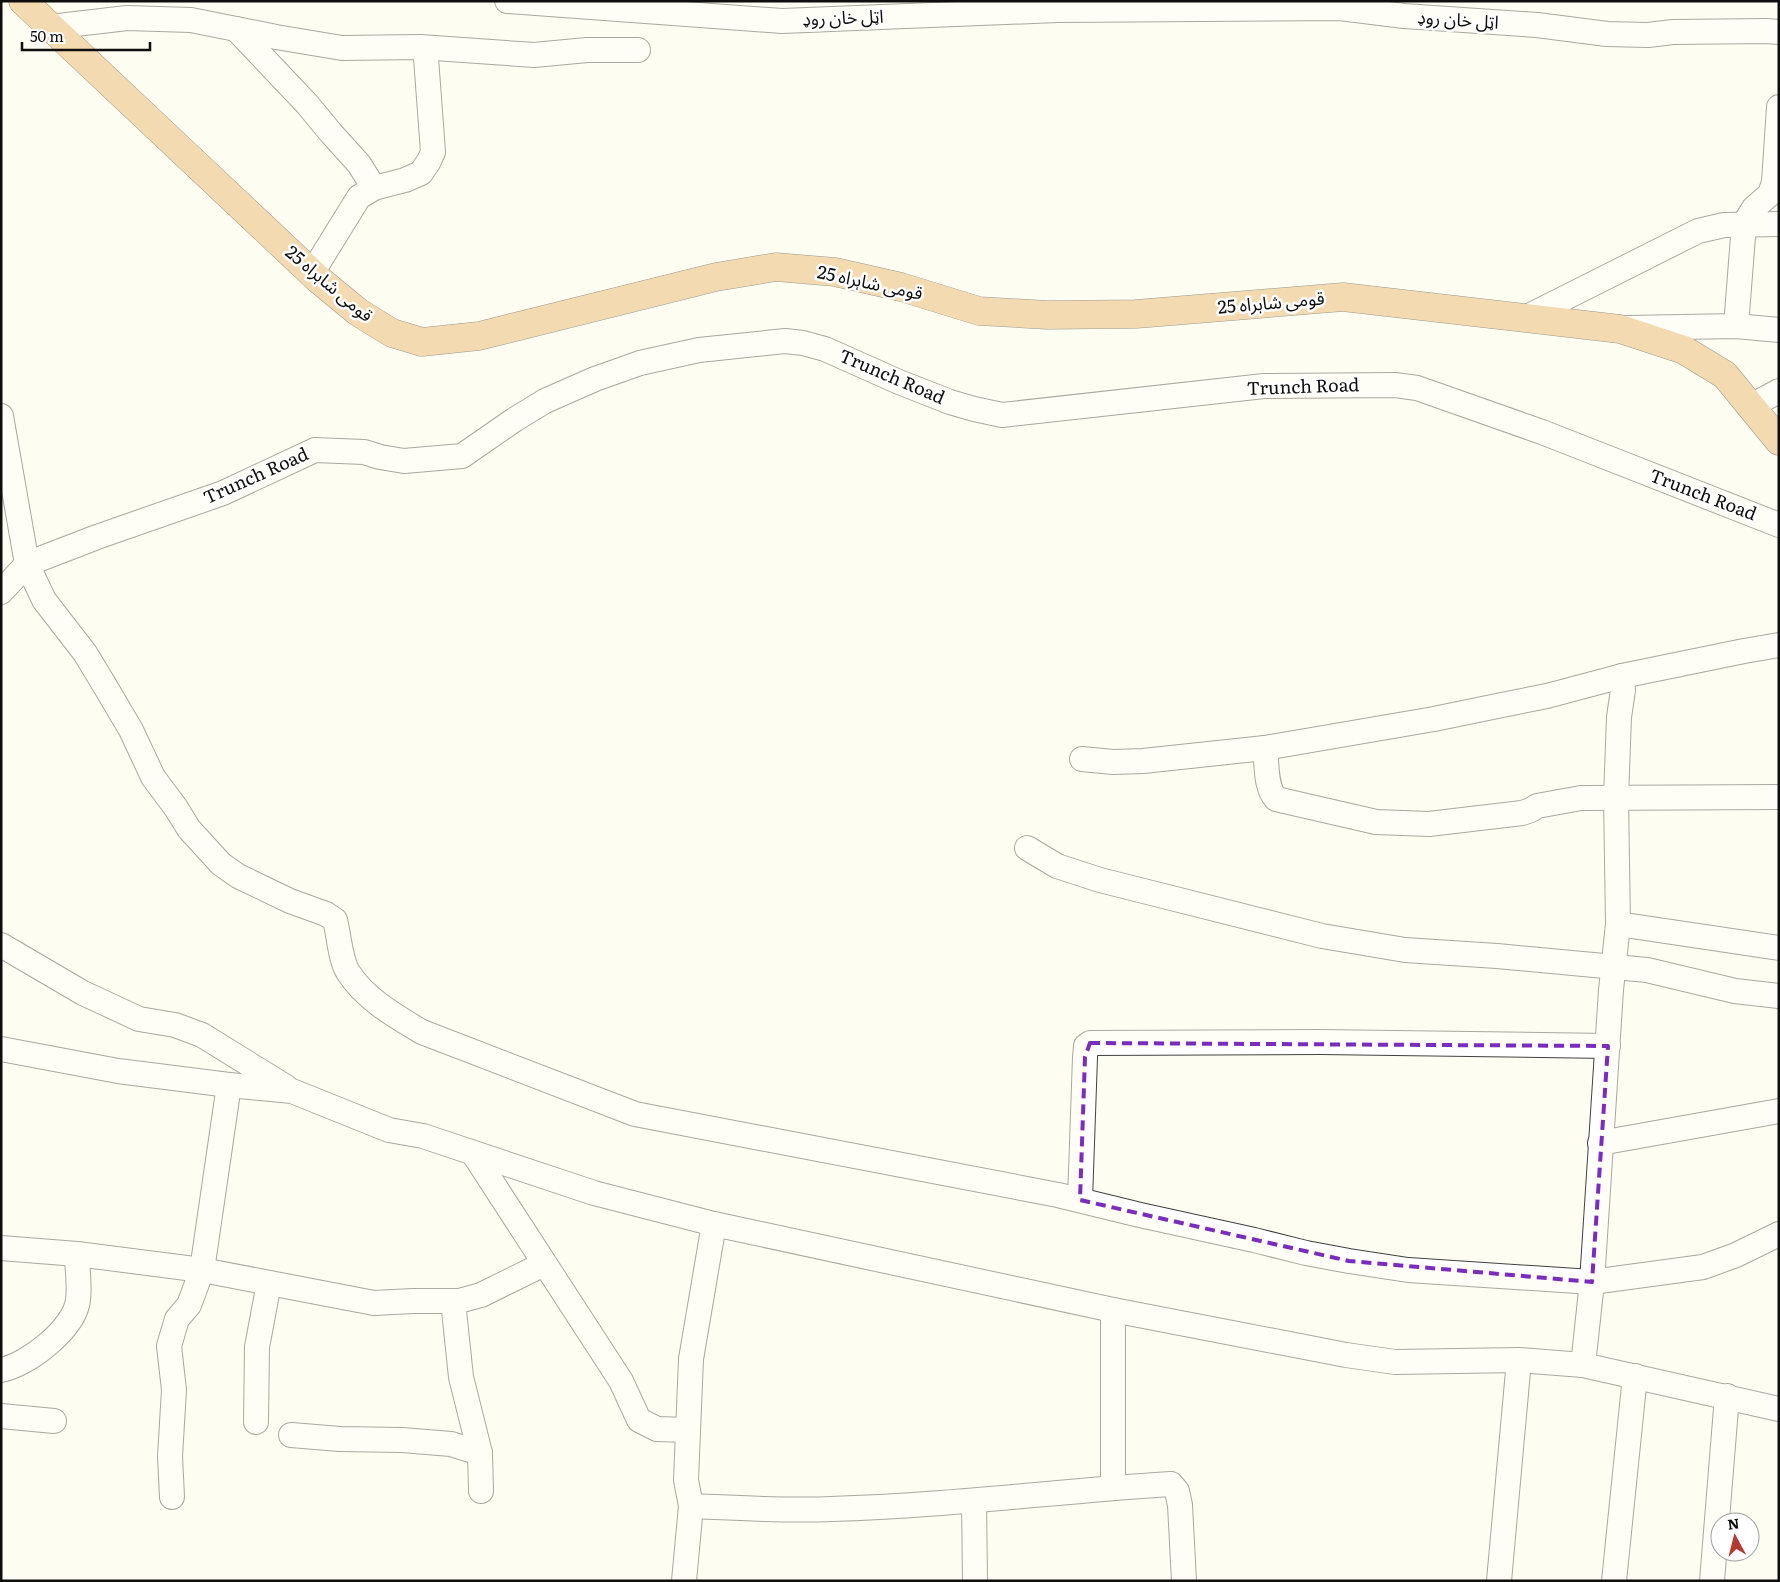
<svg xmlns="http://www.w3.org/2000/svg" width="1780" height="1582" font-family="Literata,'Noto Sans Arabic',serif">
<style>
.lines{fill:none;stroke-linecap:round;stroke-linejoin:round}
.minor-casing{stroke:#414141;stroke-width:26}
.highway-casing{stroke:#1f1f1f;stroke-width:29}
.minor{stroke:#fff;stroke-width:24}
.highway{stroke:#e8b064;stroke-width:28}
.marked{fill:none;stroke:#7b2cbf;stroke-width:4;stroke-dasharray:10 6;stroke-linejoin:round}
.labels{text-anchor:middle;stroke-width:5;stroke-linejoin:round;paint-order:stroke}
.street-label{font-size:18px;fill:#0e0e0e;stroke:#fff}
</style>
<rect width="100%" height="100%" fill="#fefdf1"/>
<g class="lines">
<defs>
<g id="minor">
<path d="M 507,1 L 782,21 L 1058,10 L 1340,8 L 1404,16 L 1537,25 L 1607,34 L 1648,35 L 1673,32 L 1766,31 L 1779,32"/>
<path d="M 50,27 L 127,18 L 191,20 L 276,37 L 342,48 L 420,47 L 534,55 L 587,50 L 638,50"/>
<path d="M 236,29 L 307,104 L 331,133 L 359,164 L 374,188"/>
<path d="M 312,273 L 359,197 L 374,188 L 405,180 L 421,173 L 429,161 L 433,152 L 426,58 L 428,48"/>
<path d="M 1525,318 L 1698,231 L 1724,225 L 1779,224"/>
<path d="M 1736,326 L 1744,224 L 1754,208 L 1770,194 L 1774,182 L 1779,107"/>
<path d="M 1628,328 L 1736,326 L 1779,330"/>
<path d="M 1751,406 L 1779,391"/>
<path d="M 1,416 L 27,564 L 44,600 L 85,653 L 105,686 L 131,730 L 153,777 L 176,808 L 189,829 L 221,864 L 238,876 L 290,901 L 326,914 L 335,920 C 339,935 340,959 348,972 C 365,999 395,1016 422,1032 L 635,1114 L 1058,1195 L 1140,1215 L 1254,1240 L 1306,1253 L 1349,1261 L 1408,1270 L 1592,1282 L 1703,1267 L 1736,1255 L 1779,1234"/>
<path d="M 1,592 L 27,564 L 97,537 L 223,493 L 315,450 L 364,452 L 380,457 L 404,461 L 462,456 L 514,420 L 545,401 L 595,379 L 640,363 L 699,350 L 785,341 L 803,343 L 825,349 L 899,382 L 950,402 L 974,409 L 1002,415 L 1264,386 L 1395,385 L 1417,388 L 1542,432 L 1779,525"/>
<path d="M 1265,748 C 1267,763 1265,787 1276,799 L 1376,822 L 1429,824 L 1522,813 L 1531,810 L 1537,806 L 1581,798 L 1779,797"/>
<path d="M 1082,759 L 1113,762 L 1143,761 L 1265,748 L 1434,719 L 1502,705 L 1547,696 L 1622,676 L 1744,651 L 1779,645"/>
<path d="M 1027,848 L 1057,866 L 1100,880 L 1322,936 L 1405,950 L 1497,956 L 1647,970 L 1735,991 L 1779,996"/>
<path d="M 1618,924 L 1779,948"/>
<path d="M 1,945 L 83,993 L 139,1019 L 175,1025 L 202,1035 L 286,1087"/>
<path d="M 1,1049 L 118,1071 L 229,1085 L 292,1091 L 389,1130 L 423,1136 L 594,1193 L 714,1224 L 1113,1310 L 1346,1355 L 1395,1362 L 1519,1360 L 1583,1365 L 1779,1409"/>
<path d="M 1600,1143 L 1779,1111"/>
<path d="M 473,1153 L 621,1381 L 639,1420 L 657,1429 L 688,1430"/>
<path d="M 1080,1200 L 1085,1057 L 1086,1046 L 1090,1043 L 1320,1042 L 1608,1046"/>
<path d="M 1,1248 L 77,1254 L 202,1270 L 374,1303 L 413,1301 L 459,1301 L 481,1295 L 544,1264"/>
<path d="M 453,1301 L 461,1377 L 480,1453 L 481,1491"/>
<path d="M 1583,1365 L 1592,1282 L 1611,990 L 1618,924 L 1616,798 L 1619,717 L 1623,690 L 1622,676"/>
<path d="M 1,1370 C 28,1365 75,1328 78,1300 C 80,1286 77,1269 77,1254"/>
<path d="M 1,1416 L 54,1421"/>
<path d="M 256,1422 L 257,1347 L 269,1283"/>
<path d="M 291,1435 L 340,1439 L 402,1440 L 451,1444 L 480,1453"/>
<path d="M 1113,1487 L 1113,1310"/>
<path d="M 172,1497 L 170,1456 L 174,1390 L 169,1346 L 177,1319 L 189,1305 L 202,1270 L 229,1085"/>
<path d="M 974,1501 L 975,1581"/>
<path d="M 691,1506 C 738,1508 784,1511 831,1509 C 945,1506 1058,1491 1171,1484 L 1177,1491 L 1180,1505 L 1184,1581"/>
<path d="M 684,1581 L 691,1506 L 686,1480 L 691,1359 L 714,1224"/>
<path d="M 1499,1581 L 1519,1360"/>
<path d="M 1614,1581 L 1635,1376"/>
<path d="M 1712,1581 L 1727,1396"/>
</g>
<path id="highway" d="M 23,1 L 318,279 L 358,312 L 392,333 L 422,342 L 479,336 L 716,277 L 776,267 L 835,272 L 901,287 L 979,311 L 1048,315 L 1136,314 L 1343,297 L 1620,329 L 1684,350 L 1725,375 L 1779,441"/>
</defs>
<use href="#minor" class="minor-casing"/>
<use href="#highway" class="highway-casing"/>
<use href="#minor" class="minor"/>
<use href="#highway" class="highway"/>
</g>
<path d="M0 0H1780V1582H0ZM 1090,1043 L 1608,1046 L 1592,1282 L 1349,1261 L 1080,1200 L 1085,1057 Z" fill="#fefdf1" fill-opacity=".55" fill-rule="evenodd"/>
<path class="marked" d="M 1090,1043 L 1608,1046 L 1592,1282 L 1349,1261 L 1080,1200 L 1085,1057 Z"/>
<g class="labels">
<g class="street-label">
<text transform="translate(843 18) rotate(-2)" y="6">اټل خان روډ</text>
<text transform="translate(1458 20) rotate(4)" y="6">اټل خان روډ</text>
<text transform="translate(870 283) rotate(12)" y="6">قومی شاہراہ 25</text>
<text transform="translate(329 284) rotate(40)" y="6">قومی شاہراہ 25</text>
<text transform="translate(1271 303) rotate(-5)" y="6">قومی شاہراہ 25</text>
<text transform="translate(892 377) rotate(23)" y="6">Trunch Road</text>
<text transform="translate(1303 387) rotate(-2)" y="6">Trunch Road</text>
<text transform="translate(256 476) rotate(-24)" y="6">Trunch Road</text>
<text transform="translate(1703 495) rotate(21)" y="6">Trunch Road</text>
</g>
</g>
<rect width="1780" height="1582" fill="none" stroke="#0e0e0e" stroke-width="5"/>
<g transform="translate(1735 1537) rotate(353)"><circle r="24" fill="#ffffff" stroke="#9f9f9f"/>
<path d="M0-4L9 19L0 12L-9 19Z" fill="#b33a31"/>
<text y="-8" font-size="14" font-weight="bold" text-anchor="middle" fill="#0e0e0e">N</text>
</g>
<path d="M22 42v8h128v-8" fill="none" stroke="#0e0e0e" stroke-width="2.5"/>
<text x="30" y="42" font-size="15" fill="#0e0e0e" stroke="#ffffff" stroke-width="4" paint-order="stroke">50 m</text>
</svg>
